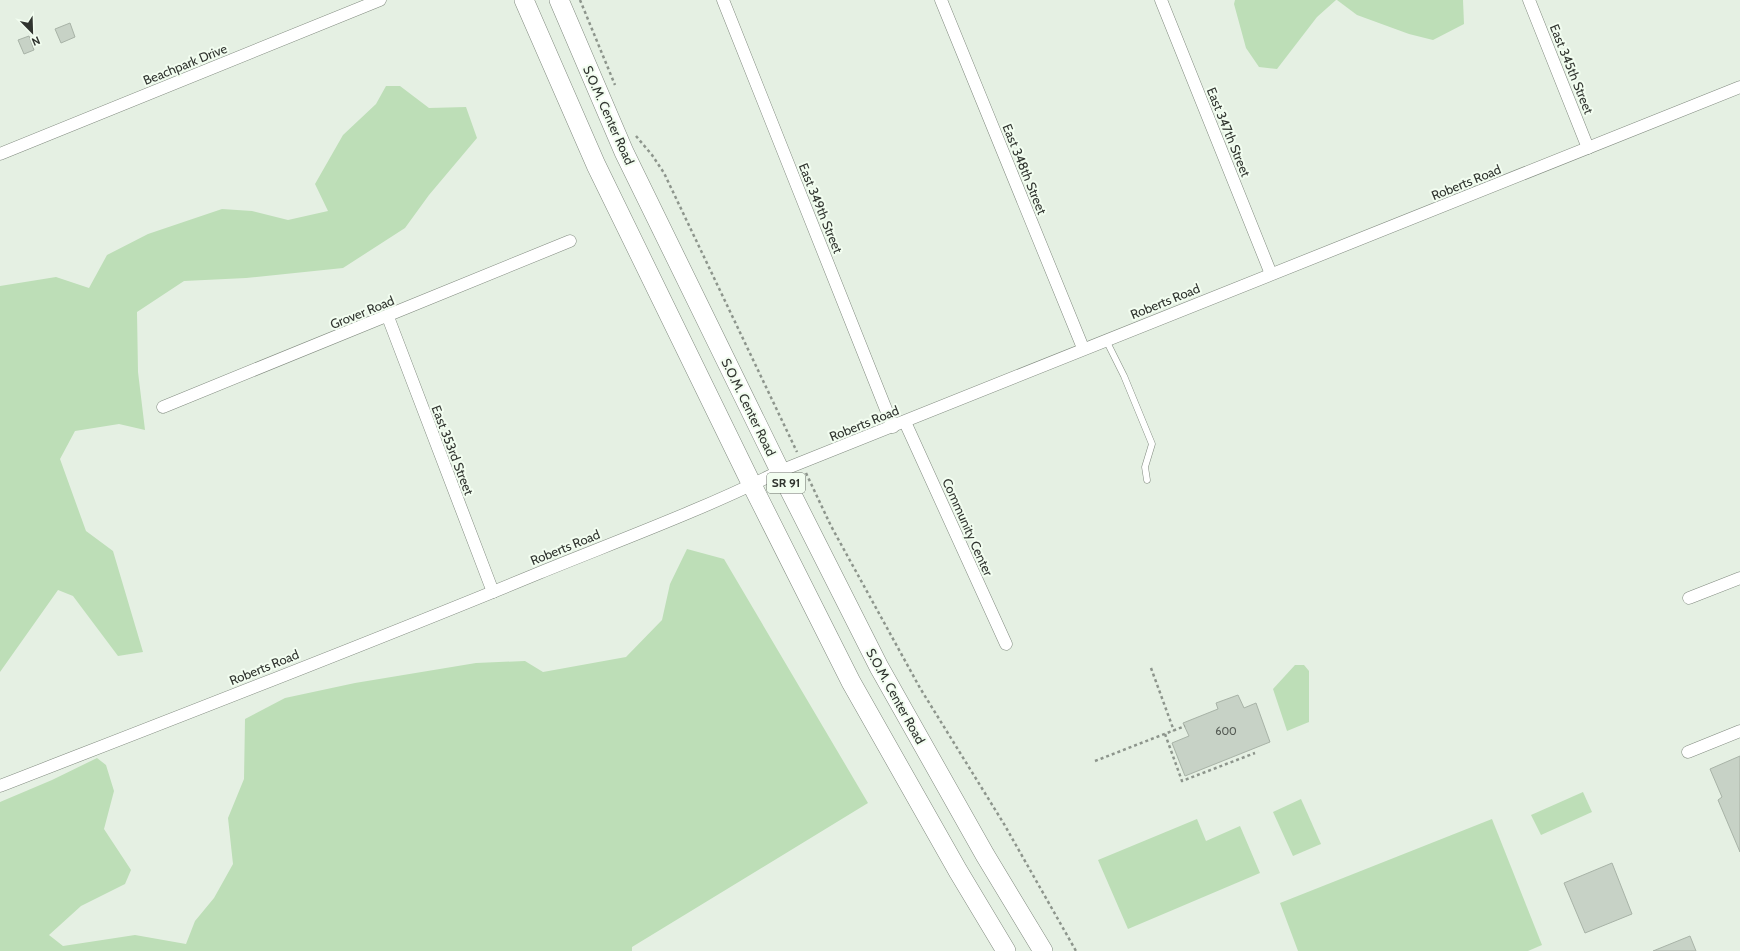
<svg xmlns="http://www.w3.org/2000/svg" width="1740" height="951" font-family="Cabin,sans-serif">
<style>
.green{fill:#bddeb7}
.building{fill:#c7d2c6;stroke:#a8b3a7}
.lines{fill:none;stroke-linecap:round;stroke-linejoin:round}
.lane-casing{stroke:#808a7f;stroke-width:7}
.street-casing{stroke:#808a7f;stroke-width:13}
.primary-casing{stroke:#808a7f;stroke-width:20}
.path{stroke:#8d958c;stroke-width:2.5;stroke-dasharray:3 3;stroke-linecap:butt}
.lane{stroke:#fff;stroke-width:6}
.street{stroke:#fff;stroke-width:12}
.primary{stroke:#fff;stroke-width:19}
.labels{text-anchor:middle;stroke-width:4;stroke-linejoin:round;paint-order:stroke}
.number-label{font-size:11px;fill:#565c55}
.shield{fill:#f2fdf0;stroke:#6a7069;stroke-width:1}
.shield-label{font-size:12px;font-weight:bold;fill:#30342f}
.street-label{font-size:13px;fill:#30342f;stroke:#f2fdf0}
</style>
<rect width="100%" height="100%" fill="#e5f0e3"/>
<g class="green">
<path d="M 1235,0 L 1336,0 L 1317,17 L 1277,69 L 1259,67 L 1246,48 L 1234,4 Z"/>
<path d="M 1337,0 L 1463,0 L 1464,24 L 1433,40 L 1409,34 L 1357,15 Z"/>
<path d="M 386,86 L 400,86 L 429,108 L 466,107 L 477,138 L 429,195 L 405,228 L 343,268 L 246,278 L 184,281 L 137,312 L 138,372 L 145,430 L 119,424 L 75,431 L 60,459 L 86,531 L 113,551 L 143,652 L 118,656 L 73,596 L 58,590 L 0,672 L 0,286 L 56,277 L 89,288 L 107,255 L 148,234 L 222,209 L 252,211 L 288,220 L 328,211 L 315,184 L 343,135 L 376,104 Z"/>
<path d="M 687,549 L 724,559 L 868,803 L 632,947 L 632,951 L 0,951 L 0,802 L 52,780 L 97,758 L 106,765 L 114,791 L 104,829 L 131,870 L 125,884 L 81,906 L 49,935 L 63,946 L 135,935 L 186,944 L 195,921 L 214,898 L 233,864 L 228,818 L 244,779 L 245,719 L 285,698 L 355,683 L 476,663 L 525,661 L 543,672 L 626,657 L 662,620 L 670,584 Z"/>
<path d="M 1295,665 L 1304,665 L 1309,671 L 1309,722 L 1287,731 L 1273,689 Z"/>
<path d="M 1583,792 L 1592,812 L 1541,835 L 1531,815 Z"/>
<path d="M 1301,799 L 1321,844 L 1293,856 L 1273,812 Z"/>
<path d="M 1197,819 L 1206,841 L 1240,826 L 1260,873 L 1128,929 L 1098,860 Z"/>
<path d="M 1492,819 L 1542,945 L 1528,951 L 1298,951 L 1280,903 Z"/>
</g>
<g class="building">
<path d="M 70,23 L 75,37 L 61,43 L 55,29 Z"/>
<path d="M 29,36 L 34,50 L 24,54 L 18,40 Z"/>
<path d="M 1238,695 L 1244,708 L 1256,703 L 1270,742 L 1185,776 L 1172,743 L 1189,736 L 1183,723 L 1218,709 L 1216,703 Z"/>
<path d="M 1740,756 L 1740,852 L 1718,800 L 1722,797 L 1710,769 Z"/>
<path d="M 1612,863 L 1632,914 L 1585,933 L 1564,883 Z"/>
<path d="M 1690,936 L 1696,951 L 1653,951 Z"/>
</g>
<g class="lines">
<defs>
<path id="lane" d="M 1106,340 L 1124,376 L 1152,444 L 1145,467 L 1147,480"/>
<g id="street">
<path d="M 723,0 L 893,427"/>
<path d="M 941,0 L 1083,348"/>
<path d="M 1161,0 L 1271,274"/>
<path d="M 1529,0 L 1588,148"/>
<path d="M 0,154 L 380,0"/>
<path d="M 388,317 L 493,592"/>
<path d="M 163,407 L 570,241"/>
<path d="M 905,422 L 1006,644"/>
<path d="M 1689,598 L 1740,578"/>
<path d="M 1688,752 L 1740,731"/>
<path d="M 0,786 C 180,716 360,647 539,573 C 620,540 702,510 780,471 L 1740,87"/>
</g>
<g id="primary">
<path d="M 524,0 L 596,165 L 752,485 L 851,682 L 958,871 L 1006,951"/>
<path d="M 559,0 L 624,152 L 780,471 L 879,667 L 985,855 L 1043,951"/>
</g>
</defs>
<use href="#lane" class="lane-casing"/>
<use href="#street" class="street-casing"/>
<use href="#primary" class="primary-casing"/>
<g class="path">
<path d="M 580,0 L 615,85"/>
<path d="M 636,136 L 652,155 L 664,173 L 797,452"/>
<path d="M 806,473 L 831,526 L 920,688 L 1004,824 L 1076,951"/>
<path d="M 1151,668 L 1174,731"/>
<path d="M 1165,734 L 1182,781 L 1255,753"/>
<path d="M 1095,761 L 1185,726"/>
</g>
<use href="#lane" class="lane"/>
<use href="#street" class="street"/>
<use href="#primary" class="primary"/>
</g>
<g class="labels">
<g class="number-label">
<text x="1226" y="735">600</text>
</g>
<rect class="shield" x="767" y="473" width="38" height="20" rx="3"/>
<g class="shield-label">
<text x="786" y="487">SR 91</text>
</g>
<g class="street-label">
<text transform="translate(185 64) rotate(-22)" y="5">Beachpark Drive</text>
<text transform="translate(1572 69) rotate(68)" y="5">East 345th Street</text>
<text transform="translate(609 115) rotate(66)" y="5">S.O.M. Center Road</text>
<text transform="translate(1229 132) rotate(68)" y="5">East 347th Street</text>
<text transform="translate(1025 169) rotate(68)" y="5">East 348th Street</text>
<text transform="translate(1466 182) rotate(-22)" y="5">Roberts Road</text>
<text transform="translate(821 208) rotate(68)" y="5">East 349th Street</text>
<text transform="translate(1165 301) rotate(-22)" y="5">Roberts Road</text>
<text transform="translate(362 312) rotate(-22)" y="5">Grover Road</text>
<text transform="translate(749 407) rotate(64)" y="5">S.O.M. Center Road</text>
<text transform="translate(864 423) rotate(-22)" y="5">Roberts Road</text>
<text transform="translate(453 450) rotate(69)" y="5">East 353rd Street</text>
<text transform="translate(968 527) rotate(66)" y="5">Community Center</text>
<text transform="translate(565 547) rotate(-22)" y="5">Roberts Road</text>
<text transform="translate(264 667) rotate(-22)" y="5">Roberts Road</text>
<text transform="translate(896 696) rotate(61)" y="5">S.O.M. Center Road</text>
</g>
</g>
<g transform="translate(32 32) rotate(157)" stroke="#f2fdf0" stroke-width="3" paint-order="stroke">
<path d="M0-3L7 15L0 10L-7 15Z" fill="#30342f"/>
<text y="-6" font-size="11" font-weight="bold" text-anchor="middle" fill="#30342f">N</text>
</g>
</svg>
